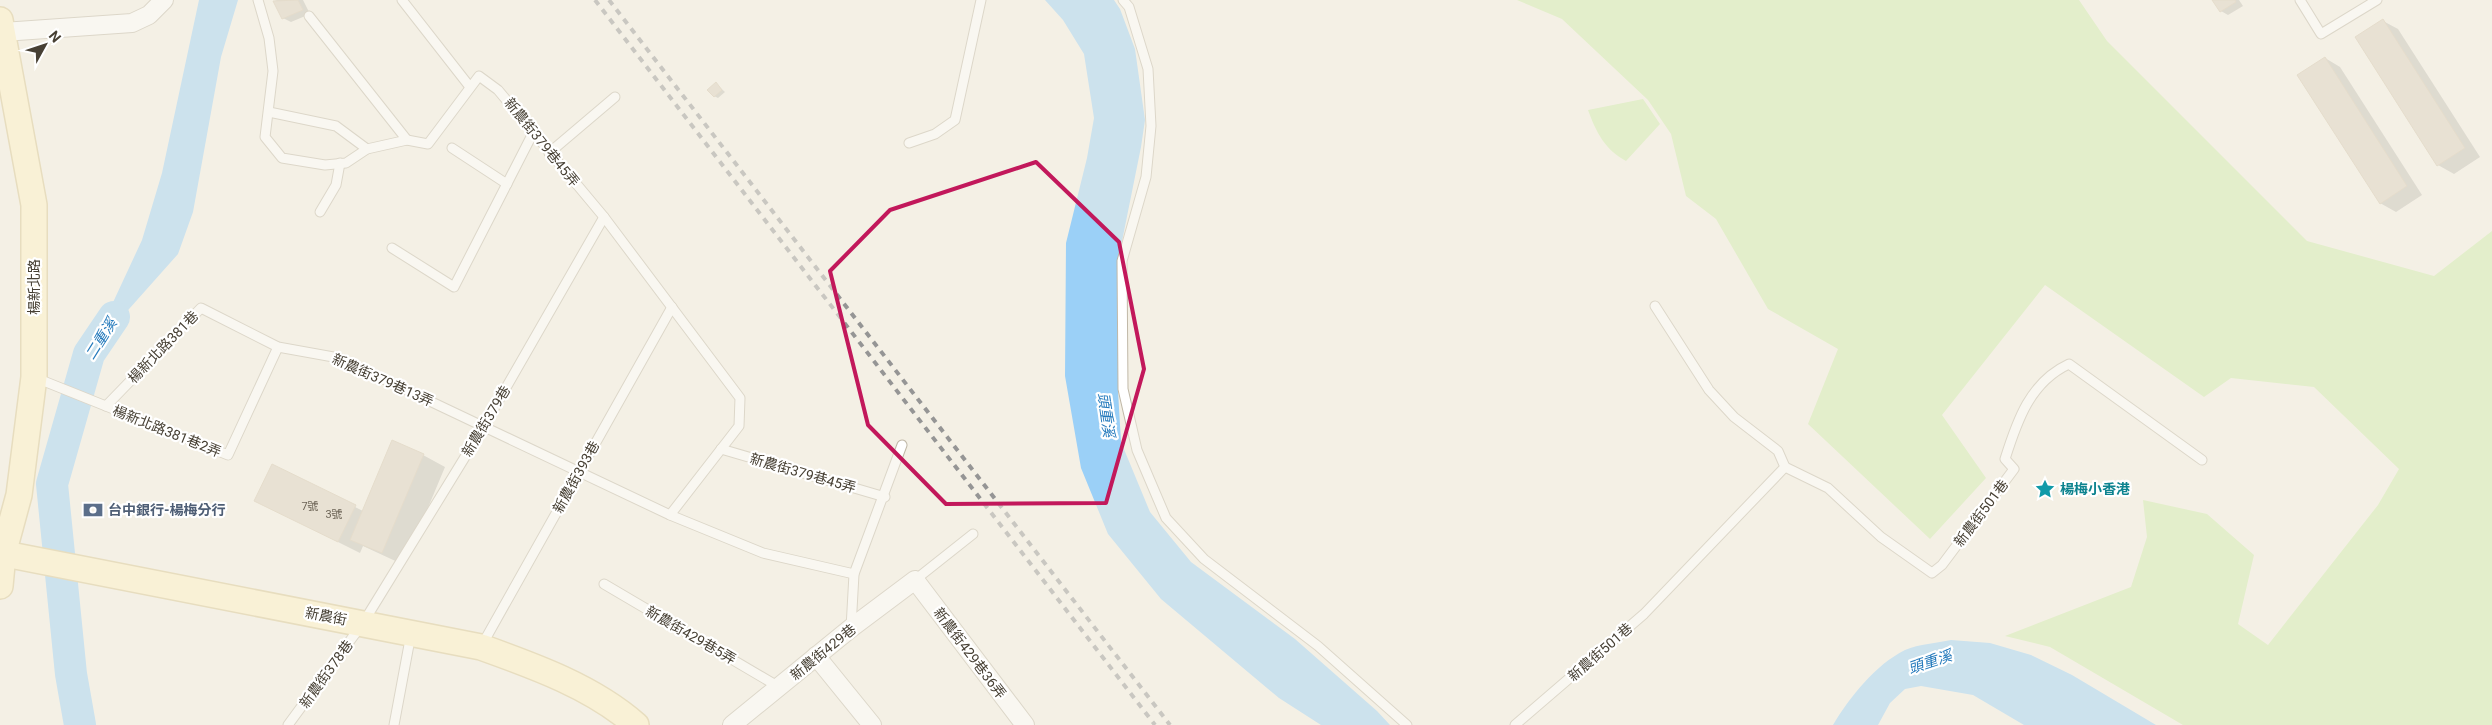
<svg xmlns="http://www.w3.org/2000/svg" width="2492" height="725" font-family="Roboto,'Noto Sans TC',sans-serif">
<style>
.green{fill:#ceecaa}
.water{fill:#9bd0f7}
.shadow{fill:#0003}
.lines{fill:none;stroke-linecap:round;stroke-linejoin:round}
.river{stroke:#9bd0f7;stroke-width:32}
.building{fill:#dacebc;stroke:#d2c4ac}
.lane-casing{stroke:#c0b8a7;stroke-width:11}
.street-casing{stroke:#c0b8a7;stroke-width:20}
.secondary-casing{stroke:#d8c690;stroke-width:28}
.lane{stroke:#fff;stroke-width:9}
.street{stroke:#fff;stroke-width:18}
.secondary{stroke:#fff1c4;stroke-width:25}
.rail{stroke:#959595;stroke-width:4;stroke-dasharray:6 6;stroke-linecap:butt}
.marked{fill:none;stroke:#c2185b;stroke-width:4;stroke-linejoin:round}
.labels{text-anchor:middle;stroke-width:4.5;stroke-linejoin:round;paint-order:stroke}
.number-label{font-size:11px;fill:#6c6456}
.street-label{font-size:14px;fill:#474034;stroke:#fff}
.culture-label{font-size:14px;font-weight:bold;fill:#0d838f;stroke:#fff;text-anchor:start}
.service-label{font-size:14px;font-weight:bold;fill:#4e5e75;stroke:#fff;text-anchor:start}
.water-label{font-size:15px;font-style:italic;fill:#247abc;stroke:#fff}
</style>
<rect width="100%" height="100%" fill="#f4f0e5"/>
<g class="green">
<path d="M 1517,0 L 2079,0 L 2107,41 L 2307,241 L 2434,276 L 2492,231 L 2492,725 L 2183,725 L 2050,647 L 2005,636 L 2131,587 L 2147,537 L 2143,500 L 2207,514 L 2254,555 L 2238,624 L 2268,645 L 2378,505 L 2399,469 L 2314,387 L 2231,378 L 2204,397 L 2045,285 L 1942,415 L 1986,478 L 1930,539 L 1808,424 L 1838,349 L 1768,309 L 1716,219 L 1686,196 L 1671,134 L 1648,100 L 1562,19 Z"/>
<path d="M 1643,99 L 1660,124 L 1626,161 C 1605,150 1596,132 1588,110 Z"/>
</g>
<g class="water">
<path d="M 199,0 L 238,0 L 221,57 L 193,212 L 178,254 L 89,354 L 142,240 L 162,173 Z"/>
<path d="M 1045,0 L 1114,0 L 1120,9 L 1135,49 L 1145,120 L 1141,147 L 1118,261 L 1118,391 L 1121,442 L 1150,512 L 1191,562 L 1295,639 L 1377,711 L 1390,725 L 1321,725 L 1279,698 L 1161,599 L 1108,534 L 1081,468 L 1065,376 L 1066,243 L 1087,158 L 1094,118 L 1084,54 L 1063,20 Z"/>
<path d="M 1951,640 L 1990,643 L 2031,655 L 2072,675 L 2156,725 L 2024,725 L 1973,695 L 1921,686 L 1905,689 L 1890,703 L 1878,725 L 1833,725 C 1850,697 1875,665 1905,650 C 1919,644 1937,643 1951,640 Z"/>
</g>
<g class="shadow">
<path d="M 277,0 L 303,0 L 310,14 L 291,22 L 283,18 L 275,1 Z"/>
<path d="M 2214,0 L 2239,0 L 2243,6 L 2228,15 L 2221,11 Z"/>
<path d="M 2383,21 L 2398,29 L 2480,157 L 2454,174 L 2438,165 Z"/>
<path d="M 2325,58 L 2340,67 L 2422,195 L 2396,212 L 2380,203 Z"/>
<path d="M 716,84 L 725,92 L 718,98 L 714,96 Z"/>
<path d="M 423,455 L 445,467 L 404,565 L 363,546 L 360,553 L 256,501 L 355,507 L 363,511 Z"/>
</g>
<g class="lines">
<path class="river" d="M 80,725 L 71,674 L 52,484 L 89,354 L 114,317"/>
</g>
<g class="building">
<path d="M 298,0 L 303,10 L 282,19 L 273,1 Z"/>
<path d="M 2212,0 L 2235,0 L 2236,2 L 2220,12 Z"/>
<path d="M 2383,19 L 2465,148 L 2437,166 L 2355,37 Z"/>
<path d="M 2325,57 L 2407,186 L 2380,204 L 2297,75 Z"/>
<path d="M 716,82 L 722,90 L 714,97 L 707,90 Z"/>
<path d="M 392,440 L 424,454 L 382,553 L 350,540 Z"/>
<path d="M 272,464 L 356,505 L 338,542 L 254,501 Z"/>
</g>
<g class="lines">
<defs>
<g id="lane">
<path d="M 258,0 L 269,38 L 273,71 L 265,137 L 282,158 L 325,165 L 346,163 L 367,149 L 407,140 L 428,144 L 479,76 L 498,90 L 604,217 L 740,398 L 739,426 L 670,515"/>
<path d="M 402,0 L 470,87"/>
<path d="M 1123,0 L 1129,7 L 1148,69 L 1151,126 L 1146,177 L 1122,261 L 1123,389 L 1137,450 L 1166,518 L 1204,559 L 1318,646 L 1407,725"/>
<path d="M 2300,0 L 2321,34 L 2377,0"/>
<path d="M 309,16 L 407,140"/>
<path d="M 269,112 L 336,126 L 367,149"/>
<path d="M 909,143 L 935,134 L 955,120 L 981,0"/>
<path d="M 452,148 L 507,184"/>
<path d="M 549,153 L 615,97"/>
<path d="M 320,212 L 336,185 L 340,163"/>
<path d="M 392,248 L 454,287 L 533,133"/>
<path d="M 36,378 L 228,455 L 278,347"/>
<path d="M 106,406 L 201,308 L 278,347 L 339,358 L 670,515 L 763,553 L 854,574"/>
<path d="M 721,449 L 885,497"/>
<path d="M 1785,467 L 1828,488 L 1881,537 L 1932,573 L 1942,565 L 2014,469 L 2005,459 C 2017,421 2030,382 2069,364 L 2202,460"/>
<path d="M 915,580 L 973,534"/>
<path d="M 604,584 L 779,687"/>
<path d="M 851,628 L 854,574 L 902,445"/>
<path d="M 482,645 L 672,307"/>
<path d="M 288,725 L 363,623 L 484,426 L 604,217"/>
<path d="M 394,725 L 411,634"/>
<path d="M 1515,725 L 1644,614 L 1785,467 L 1778,451 L 1734,417 L 1709,390 L 1655,306"/>
</g>
<g id="street">
<path d="M 3,32 L 132,23 L 149,15 L 164,0"/>
<path d="M 816,656 L 872,725"/>
<path d="M 732,725 L 851,628 L 915,580 L 1025,725"/>
</g>
<g id="secondary">
<path d="M 0,20 L 34,205 L 34,377 L 19,495 L 3,554 L 0,586"/>
<path d="M 0,553 L 481,647 C 534,666 593,687 636,725"/>
</g>
</defs>
<use href="#lane" class="lane-casing"/>
<use href="#street" class="street-casing"/>
<use href="#secondary" class="secondary-casing"/>
<use href="#lane" class="lane"/>
<use href="#street" class="street"/>
<use href="#secondary" class="secondary"/>
<g class="rail">
<path d="M 595,0 L 1155,725"/>
<path d="M 609,0 L 1170,725"/>
</g>
</g>
<path d="M0 0H2492V725H0ZM 1036,162 L 1119,242 L 1144,369 L 1106,503 L 946,504 L 868,425 L 830,271 L 890,210 Z" fill="#f4f0e5" fill-opacity=".55" fill-rule="evenodd"/>
<path class="marked" d="M 1036,162 L 1119,242 L 1144,369 L 1106,503 L 946,504 L 868,425 L 830,271 L 890,210 Z"/>
<defs>
<symbol id="sight-bare" viewBox="-9 -9 18 18"><path d="M0-6L1.8-2.2L6-1.7L2.9 1.2L3.7 5.4L0 3.3L-3.7 5.4L-2.9 1.2L-6-1.7L-1.8-2.2Z" fill="#0f9aa8" stroke="#fff" stroke-width="2.5" paint-order="stroke"/></symbol>
<symbol id="bank-bare" viewBox="-9 -9 18 18"><path d="M-6-4H6V4H-6ZM0-2.3a2.3 2.3 0 1 0 0 4.6a2.3 2.3 0 1 0 0-4.6Z" fill="#5c6f8a" stroke="#fff" stroke-width="2.5" paint-order="stroke"/></symbol>
</defs>
<g fill-rule="evenodd">
<use href="#sight-bare" x="2031" y="475" width="28" height="28"/>
<use href="#bank-bare" x="79" y="496" width="28" height="28"/>
</g>
<g class="labels">
<g class="number-label">
<text x="310" y="510">7號</text>
<text x="334" y="518">3號</text>
</g>
<g class="street-label">
<text transform="translate(542 142) rotate(51)" y="5">新農街379巷45弄</text>
<text transform="translate(34 287) rotate(-90)" y="5">楊新北路</text>
<text transform="translate(163 347) rotate(-46)" y="5">楊新北路381巷</text>
<text transform="translate(383 380) rotate(24)" y="5">新農街379巷13弄</text>
<text transform="translate(486 421) rotate(-59)" y="5">新農街379巷</text>
<text transform="translate(167 431) rotate(22)" y="5">楊新北路381巷2弄</text>
<text transform="translate(803 473) rotate(16)" y="5">新農街379巷45弄</text>
<text transform="translate(576 477) rotate(-61)" y="5">新農街393巷</text>
<text transform="translate(1981 513) rotate(-53)" y="5">新農街501巷</text>
<text transform="translate(326 616) rotate(11)" y="5">新農街</text>
<text transform="translate(691 635) rotate(30)" y="5">新農街429巷5弄</text>
<text transform="translate(823 652) rotate(-39)" y="5">新農街429巷</text>
<text transform="translate(1600 652) rotate(-41)" y="5">新農街501巷</text>
<text transform="translate(970 653) rotate(53)" y="5">新農街429巷36弄</text>
<text transform="translate(326 674) rotate(-54)" y="5">新農街378巷</text>
</g>
<g class="culture-label">
<text x="2060" y="494">楊梅小香港</text>
</g>
<g class="service-label">
<text x="108" y="515">台中銀行-楊梅分行</text>
</g>
<g class="water-label">
<text transform="translate(101 339) rotate(-58)" y="5">二重溪</text>
<text transform="translate(1106 415) rotate(82)" y="5">頭重溪</text>
<text transform="translate(1930 662) rotate(-18)" y="5">頭重溪</text>
</g>
</g>
<g transform="translate(45 45) rotate(50)" stroke="#ffffff" stroke-width="4" paint-order="stroke">
<path d="M0-4L9 19L0 12L-9 19Z" fill="#474034"/>
<text y="-8" font-size="14" font-weight="bold" text-anchor="middle" fill="#474034">N</text>
</g>
</svg>
